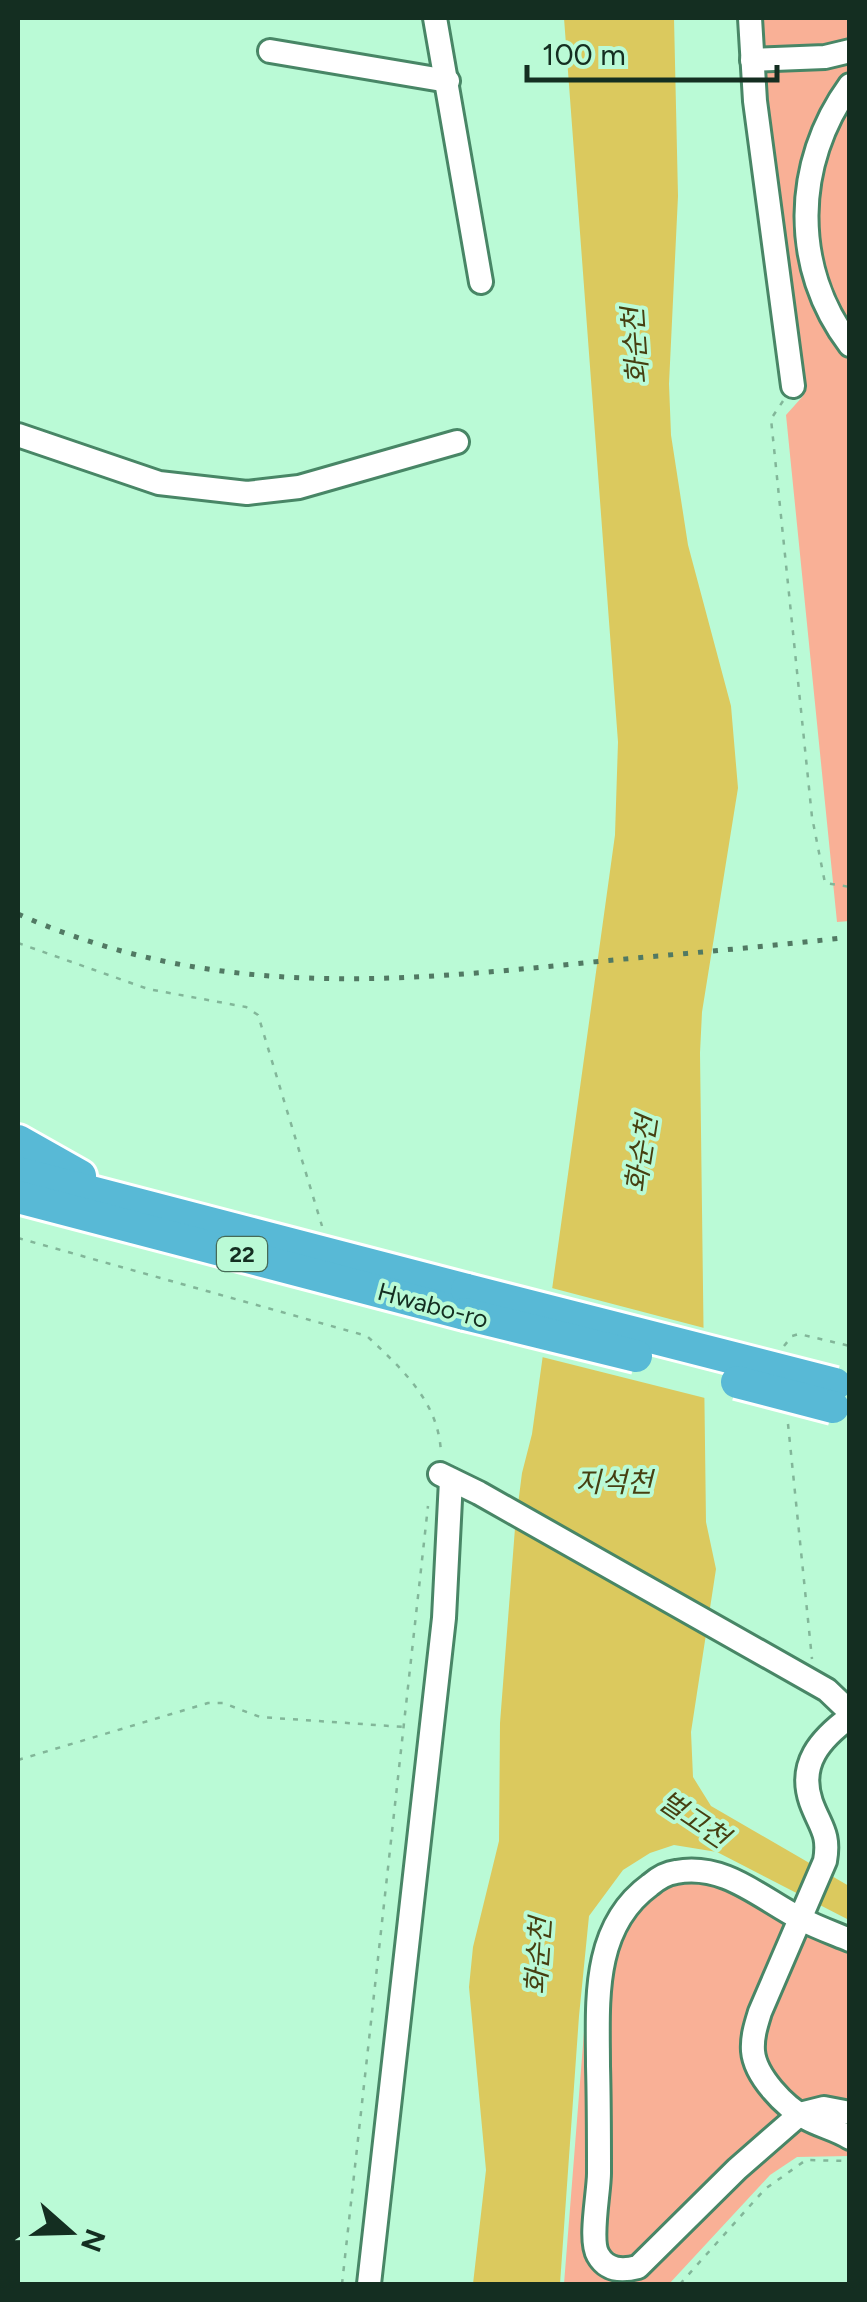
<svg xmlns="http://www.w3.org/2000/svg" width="867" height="2302" font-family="Figtree,'Noto Sans KR',sans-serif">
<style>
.green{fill:#f9b096}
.water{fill:#dbc95e}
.pier{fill:#bafad6}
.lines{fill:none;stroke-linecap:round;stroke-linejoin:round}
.minor-casing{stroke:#488666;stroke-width:28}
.highway-casing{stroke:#fff;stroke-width:38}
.path{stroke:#82b699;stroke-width:2.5;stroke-dasharray:5 8;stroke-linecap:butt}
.minor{stroke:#fff;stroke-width:22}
.highway{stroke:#58b9d6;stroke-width:32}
.rail{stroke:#517963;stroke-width:5;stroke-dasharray:5 10;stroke-linecap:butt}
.highway-bridge-casing{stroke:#fff;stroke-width:38;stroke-linecap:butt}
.highway-bridge{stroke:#58b9d6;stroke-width:32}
.labels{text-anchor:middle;stroke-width:8;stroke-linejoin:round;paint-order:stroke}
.shield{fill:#bafad6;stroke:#466b57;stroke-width:2.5}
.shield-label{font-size:22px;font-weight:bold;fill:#142e21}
.street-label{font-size:25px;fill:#142e21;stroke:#bafad6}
.water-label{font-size:28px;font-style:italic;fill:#463f11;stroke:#bafad6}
</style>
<rect width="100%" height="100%" fill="#bafad6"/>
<g class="green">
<path d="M 759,18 L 849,18 L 850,921 L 837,922 L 786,415 L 803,396 Z"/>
<path d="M 680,1879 L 715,1881 L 849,1951 L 849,2156 L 797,2157 L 770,2175 L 669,2284 L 564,2284 L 584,2032 L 621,1927 L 649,1890 Z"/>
</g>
<path class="water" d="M 564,18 L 674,18 L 678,196 L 669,384 L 671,435 L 688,545 L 731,706 L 738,788 L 702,1012 L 700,1053 L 706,1522 L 716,1569 L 691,1732 L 693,1777 L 711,1806 L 849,1886 L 849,1920 L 717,1852 L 674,1845 L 650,1853 L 623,1870 L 589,1916 L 579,2016 L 560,2284 L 473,2284 L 486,2170 L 469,1987 L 473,1947 L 499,1841 L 500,1723 L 515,1528 L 522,1473 L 532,1434 L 615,835 L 618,742 Z"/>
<path class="pier" d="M 548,1287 L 708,1329 L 709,1399 L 538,1356 Z"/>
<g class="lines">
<defs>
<g id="minor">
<path d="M 435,18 L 481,282"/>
<path d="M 750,18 L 755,101 L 793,386"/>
<path d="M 270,51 L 448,81"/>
<path d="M 752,60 L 825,57 L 850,51"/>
<path d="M 850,85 C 793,163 791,268 850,345"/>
<path d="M 18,435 L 159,483 L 247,493 L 299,487 L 457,442"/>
<path d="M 440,1474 L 479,1493 L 827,1690 L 850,1712"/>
<path d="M 850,1717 C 820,1739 798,1764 811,1802 C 820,1827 830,1833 825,1861 L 760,2012 C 756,2025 752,2037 753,2051 C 755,2076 785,2107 806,2118 C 820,2126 836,2129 850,2138"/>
<path d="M 850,1940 C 833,1933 816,1927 801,1919 C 760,1898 725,1863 676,1872 C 667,1873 657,1879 650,1885 C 591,1928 598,2003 598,2066 C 599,2102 599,2137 599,2173 C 599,2193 589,2240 598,2255 C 607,2271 623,2271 638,2267 L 737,2169 L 800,2114 L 824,2108 L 850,2113"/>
<path d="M 369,2284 L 444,1618 L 451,1480"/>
</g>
<g id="highway">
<path d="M 18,1141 L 80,1176"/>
<path d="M 18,1173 L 467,1290"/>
<path d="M 18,1197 L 465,1314"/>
</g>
</defs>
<use href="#minor" class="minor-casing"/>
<use href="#highway" class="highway-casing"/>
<g class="path">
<path d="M 783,401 L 771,419 L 812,817 L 825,883 L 850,887"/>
<path d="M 18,943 L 148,989 L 246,1007 L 258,1015 L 322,1226"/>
<path d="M 18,1238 L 367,1336 C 403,1370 440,1403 441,1455"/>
<path d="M 784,1346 L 792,1336 L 799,1334 L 850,1346"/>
<path d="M 788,1424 L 812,1659"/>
<path d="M 18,1760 L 208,1703 L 223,1703 L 260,1717 L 405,1727"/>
<path d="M 342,2284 L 428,1506"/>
<path d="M 680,2284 L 765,2189 L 806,2160 L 850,2161"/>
</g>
<use href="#minor" class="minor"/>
<use href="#highway" class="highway"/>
<path class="rail" d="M 18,914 C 209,999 390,983 592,962 C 678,954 764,947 850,937"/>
<defs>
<g id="highway-bridge">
<path d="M 467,1290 L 835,1384"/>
<path d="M 465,1314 L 636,1356"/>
<path d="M 737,1382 L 833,1407"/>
</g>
</defs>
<use href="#highway-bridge" class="highway-bridge-casing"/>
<use href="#highway-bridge" class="highway-bridge"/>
</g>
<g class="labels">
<rect class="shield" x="217" y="1237" width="50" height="34" rx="8"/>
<g class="shield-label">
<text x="242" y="1262">22</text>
</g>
<g class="street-label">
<text transform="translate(433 1305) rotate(15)" y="9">Hwabo-ro</text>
</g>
<g class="water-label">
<text transform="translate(635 346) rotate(-94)" y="10">화순천</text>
<text transform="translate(641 1154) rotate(-81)" y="10">화순천</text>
<text x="614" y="1492">지석천</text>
<text transform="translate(694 1819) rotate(34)" y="10">벌고천</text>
<text transform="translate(538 1956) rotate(-86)" y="10">화순천</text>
</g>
</g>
<rect width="867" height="2302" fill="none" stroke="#142e21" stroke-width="40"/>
<g transform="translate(70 2232) rotate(110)" stroke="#bafad6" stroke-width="8" paint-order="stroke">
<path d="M0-8L18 38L0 25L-18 38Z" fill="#142e21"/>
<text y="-15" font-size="28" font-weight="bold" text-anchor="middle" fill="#142e21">N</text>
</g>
<path d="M527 65v15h250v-15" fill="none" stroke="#142e21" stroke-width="5"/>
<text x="542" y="65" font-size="30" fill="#142e21" stroke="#bafad6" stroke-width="8" paint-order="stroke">100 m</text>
</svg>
